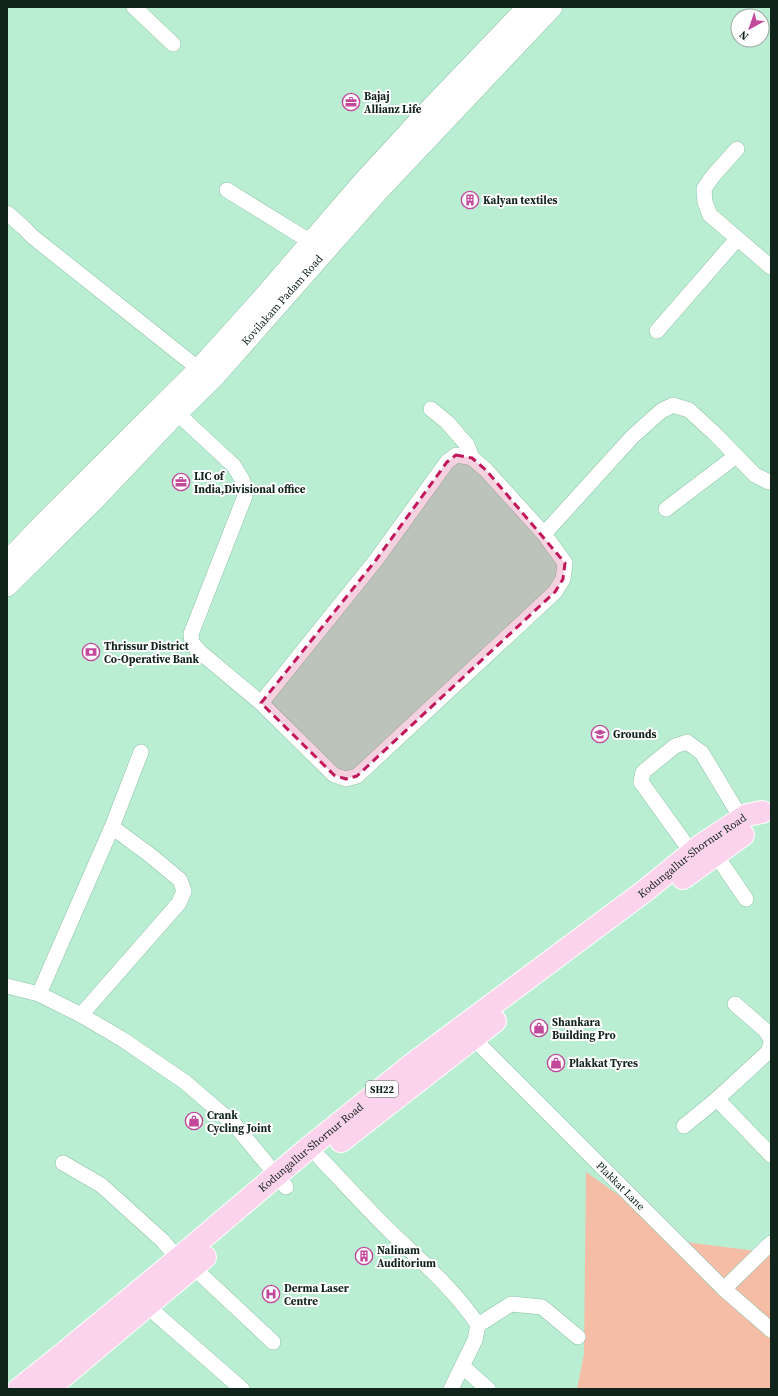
<svg xmlns="http://www.w3.org/2000/svg" width="778" height="1396" font-family="'Source Serif 4',serif">
<style>
.green{fill:#f5bca6}
.lines{fill:none;stroke-linecap:round;stroke-linejoin:round}
.minor-casing{stroke:#8ec2a7;stroke-width:16}
.secondary-casing{stroke:#8ec2a7;stroke-width:22}
.primary-casing{stroke:#fff;stroke-width:24}
.minor{stroke:#fff;stroke-width:15}
.secondary{stroke:#fff;stroke-width:21}
.primary{stroke:#fcd3ec;stroke-width:22}
.marked{fill:#c2185b;fill-opacity:0.2;stroke:#c2185b;stroke-width:3;stroke-dasharray:8 5;stroke-linejoin:round}
.labels{text-anchor:middle;stroke-width:4;stroke-linejoin:round;paint-order:stroke}
.shield{fill:#fff;stroke:#58665f;stroke-width:1}
.shield-label{font-size:10px;font-weight:bold;fill:#10241b}
.poi-label{font-size:11px;font-weight:bold;fill:#10241b;stroke:#fff;text-anchor:start}
.street-label{font-size:11px;fill:#10241b;stroke:#fff}
</style>
<rect width="100%" height="100%" fill="#b9eed2"/>
<path class="green" d="M 586,1172 L 685,1242 L 771,1253 L 771,1389 L 577,1389 L 584,1354 Z"/>
<g class="lines">
<defs>
<g id="minor">
<path d="M 134,7 L 173,44"/>
<path d="M 737,149 L 712,177 L 704,189 L 705,202 L 710,215 L 771,267"/>
<path d="M 227,190 L 311,242"/>
<path d="M 7,213 L 23,227 L 33,237 L 199,369 L 207,374"/>
<path d="M 657,331 L 737,239"/>
<path d="M 431,409 L 447,422 L 467,445 L 472,458"/>
<path d="M 177,413 L 234,466 L 243,481 L 245,496 L 191,634 L 192,643 L 200,652 L 261,703 L 376,560 L 447,462 L 456,455 L 472,458 L 486,470 L 544,534 L 632,437 L 661,411 L 673,405 L 689,410 L 714,433 L 755,475 L 769,482 L 771,481"/>
<path d="M 666,509 L 736,456"/>
<path d="M 261,703 L 334,775 L 346,779 L 357,776 L 555,592 L 563,579 L 565,563 L 544,534"/>
<path d="M 112,827 L 141,752"/>
<path d="M 692,853 L 641,782 L 643,772 L 675,746 L 687,742 L 702,753 L 741,818"/>
<path d="M 716,855 L 746,899"/>
<path d="M 7,986 L 39,994 L 81,1015 L 122,1039 L 185,1082 L 234,1124 L 286,1187"/>
<path d="M 39,994 L 112,827 L 150,855 L 180,880 L 184,891 L 179,903 L 81,1015"/>
<path d="M 735,1004 L 765,1030 L 771,1039"/>
<path id="s1" d="M 473,1038 L 724,1289 L 771,1330"/>
<path d="M 717,1099 L 771,1155"/>
<path d="M 684,1126 L 717,1099 L 768,1052 L 771,1043"/>
<path d="M 320,1158 C 344,1183 367,1209 392,1233 C 422,1262 455,1290 478,1325 L 475,1340 L 451,1389"/>
<path d="M 63,1163 L 101,1185 L 163,1241 L 178,1259"/>
<path d="M 193,1267 L 273,1342"/>
<path d="M 724,1289 L 771,1243"/>
<path d="M 147,1306 L 242,1389"/>
<path d="M 478,1325 L 511,1304 L 542,1307 L 578,1337"/>
<path d="M 463,1367 L 488,1389"/>
</g>
<g id="secondary">
<path d="M 7,562 L 45,522 L 199,369 L 262,299 L 363,182 L 431,108 L 528,7"/>
<path id="s2" d="M 7,586 L 94,500 L 169,421 L 213,378 L 378,191 L 552,7"/>
</g>
<g id="primary">
<path d="M 683,878 L 743,835"/>
<path d="M 341,1141 L 495,1021"/>
<path id="s3" d="M 19,1389 L 64,1353 L 178,1259 L 311,1146 L 410,1066 L 646,890 L 700,846 L 747,815 L 762,812"/>
<path d="M 48,1389 L 205,1257"/>
</g>
</defs>
<use href="#minor" class="minor-casing"/>
<use href="#secondary" class="secondary-casing"/>
<use href="#primary" class="primary-casing"/>
<use href="#minor" class="minor"/>
<use href="#secondary" class="secondary"/>
<use href="#primary" class="primary"/>
</g>
<path class="marked" d="M 456,455 L 472,458 L 486,470 L 565,563 L 563,579 L 555,592 L 357,776 L 346,779 L 334,775 L 261,703 L 376,560 L 447,462 Z"/>
<defs>
<symbol id="office-ring" viewBox="-11 -11 22 22"><circle r="9.5" fill="#fff" stroke="#c2489c" stroke-width="1.5"/><path d="M-6-3h4V-5.5h4V-3h4V5H-6ZM-1-4.5V-3h2v-1.5ZM-6 0V1H6V0Z" fill="#c2489c"/></symbol>
<symbol id="building-ring" viewBox="-11 -11 22 22"><circle r="9.5" fill="#fff" stroke="#c2489c" stroke-width="1.5"/><path d="M-4-6H4V6H1V3H-1V6H-4ZM-2.5-4.3h1.7v1.8h-1.7ZM.8-4.3h1.7v1.8H.8ZM-2.5-1h1.7V.8h-1.7ZM.8-1h1.7V.8H.8Z" fill="#c2489c"/></symbol>
<symbol id="bank-ring" viewBox="-11 -11 22 22"><circle r="9.5" fill="#fff" stroke="#c2489c" stroke-width="1.5"/><path d="M-6-4H6V4H-6ZM0-2.3a2.3 2.3 0 1 0 0 4.6a2.3 2.3 0 1 0 0-4.6Z" fill="#c2489c"/></symbol>
<symbol id="school-ring" viewBox="-11 -11 22 22"><circle r="9.5" fill="#fff" stroke="#c2489c" stroke-width="1.5"/><path d="M0-5L7-2L0 1L-7-2ZM-4 1L0 2.5L4 1V4Q0 6-4 4Z" fill="#c2489c"/></symbol>
<symbol id="shop-ring" viewBox="-11 -11 22 22"><circle r="9.5" fill="#fff" stroke="#c2489c" stroke-width="1.5"/><path d="M-5-2.5h2.3a2.7 3.5 0 0 1 5.4 0H5L5.5 6h-11ZM-1.5-2.5h3a1.5 2.3 0 0 0-3 0Z" fill="#c2489c"/></symbol>
<symbol id="hospital-ring" viewBox="-11 -11 22 22"><circle r="9.5" fill="#fff" stroke="#c2489c" stroke-width="1.5"/><path d="M-5-5h3v3.5h4V-5h3V5h-3V1.5h-4V5h-3Z" fill="#c2489c"/></symbol>
</defs>
<g fill-rule="evenodd">
<use href="#office-ring" x="341" y="92" width="20" height="20"/>
<use href="#building-ring" x="460" y="190" width="20" height="20"/>
<use href="#office-ring" x="171" y="472" width="20" height="20"/>
<use href="#bank-ring" x="81" y="642" width="20" height="20"/>
<use href="#school-ring" x="590" y="724" width="20" height="20"/>
<use href="#shop-ring" x="529" y="1018" width="20" height="20"/>
<use href="#shop-ring" x="546" y="1053" width="20" height="20"/>
<use href="#shop-ring" x="184" y="1111" width="20" height="20"/>
<use href="#building-ring" x="354" y="1246" width="20" height="20"/>
<use href="#hospital-ring" x="261" y="1284" width="20" height="20"/>
</g>
<g class="labels">
<rect class="shield" x="366" y="1081" width="32" height="16" rx="3"/>
<g class="shield-label">
<text x="382" y="1093">SH22</text>
</g>
<g class="poi-label">
<text x="364" y="100">Bajaj<tspan x="364" dy="13">Allianz Life</tspan></text>
<text x="483" y="204">Kalyan textiles</text>
<text x="194" y="480">LIC of<tspan x="194" dy="13">India,Divisional office</tspan></text>
<text x="104" y="650">Thrissur District<tspan x="104" dy="13">Co-Operative Bank</tspan></text>
<text x="613" y="738">Grounds</text>
<text x="552" y="1026">Shankara<tspan x="552" dy="13">Building Pro</tspan></text>
<text x="569" y="1067">Plakkat Tyres</text>
<text x="207" y="1119">Crank<tspan x="207" dy="13">Cycling Joint</tspan></text>
<text x="377" y="1254">Nalinam<tspan x="377" dy="13">Auditorium</tspan></text>
<text x="284" y="1292">Derma Laser<tspan x="284" dy="13">Centre</tspan></text>
</g>
<g class="street-label">
<text dy="4" stroke="none"><textPath href="#s2" startOffset="397">Kovilakam Padam Road</textPath></text>
<text dy="4" stroke="none"><textPath href="#s3" startOffset="859">Kodungallur-Shornur Road</textPath></text>
<text dy="4" stroke="none"><textPath href="#s3" startOffset="379">Kodungallur-Shornur Road</textPath></text>
<text dy="4" stroke="none"><textPath href="#s1" startOffset="209">Plakkat Lane</textPath></text>
</g>
</g>
<rect width="778" height="1396" fill="none" stroke="#10241b" stroke-width="16"/>
<g transform="translate(750 28) rotate(220)"><circle r="19" fill="#ffffff" stroke="#9fa7a4"/>
<path d="M0-3L7 15L0 10L-7 15Z" fill="#c2489c"/>
<text y="-6" font-size="11" font-weight="bold" text-anchor="middle" fill="#10241b">N</text>
</g>
</svg>
